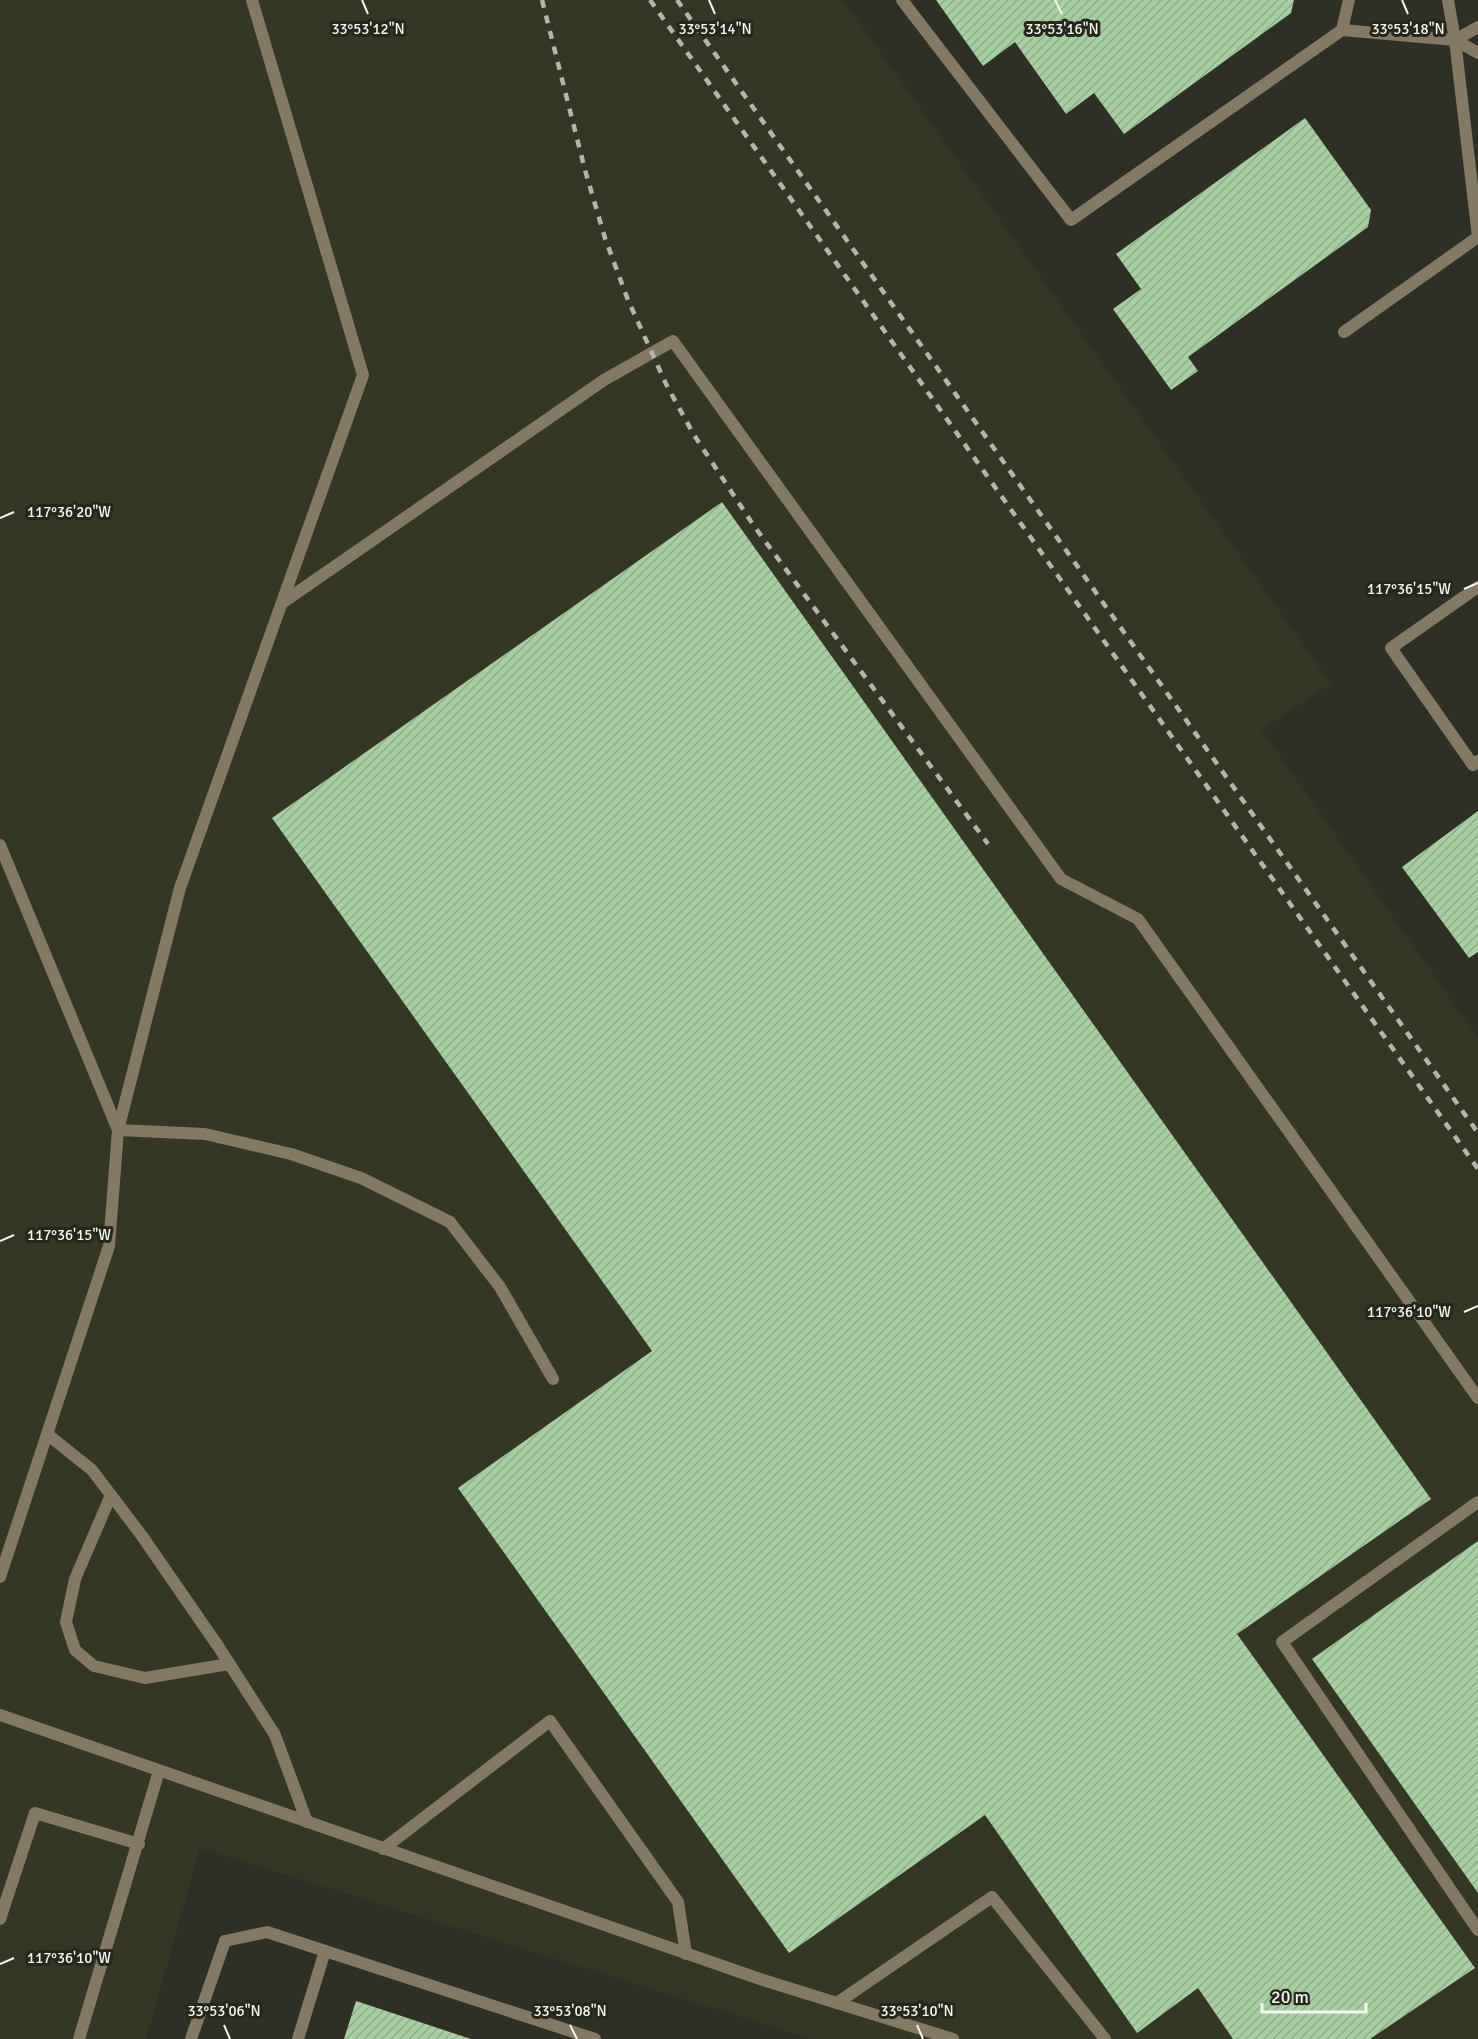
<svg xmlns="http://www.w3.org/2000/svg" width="1478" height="2039" font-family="Signika,sans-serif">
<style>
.built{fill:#353725}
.building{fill:url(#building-hatch)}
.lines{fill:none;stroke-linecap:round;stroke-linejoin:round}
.service{stroke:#847962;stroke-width:12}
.minor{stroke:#847962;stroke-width:12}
.rail{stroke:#b4b5ad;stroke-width:4.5;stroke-dasharray:8 8;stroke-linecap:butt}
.ticks{fill:none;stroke:#f4f5ee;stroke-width:2}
.ticks-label{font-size:15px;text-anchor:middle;fill:#f4f5ee;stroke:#25271b;stroke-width:6;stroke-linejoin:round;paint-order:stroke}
</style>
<defs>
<pattern id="building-hatch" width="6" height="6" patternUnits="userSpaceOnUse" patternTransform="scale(1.5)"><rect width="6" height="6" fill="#a6d0a0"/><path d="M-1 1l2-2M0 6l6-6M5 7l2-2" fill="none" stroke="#8fae8a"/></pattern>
</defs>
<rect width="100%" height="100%" fill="#2f3025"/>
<path class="built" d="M 0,0 L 843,0 L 1331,684 L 1261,729 L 1478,1038 L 1478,2039 L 812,2039 L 200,1848 L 146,2039 L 0,2039 Z"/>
<g class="building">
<path d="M 936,0 L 1294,0 L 1291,13 L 1124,134 L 1094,93 L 1066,114 L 1015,42 L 983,66 Z"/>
<path d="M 1305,118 L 1371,210 L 1368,227 L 1188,357 L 1198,371 L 1171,390 L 1113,309 L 1141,289 L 1116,254 Z"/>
<path d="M 722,502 L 1431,1499 L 1237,1634 L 1475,1968 L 1370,2039 L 1233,2039 L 1198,1988 L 1137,2033 L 985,1815 L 789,1953 L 458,1488 L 652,1351 L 272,818 Z"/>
<path d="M 1478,811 L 1478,952 L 1469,958 L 1402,867 Z"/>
<path d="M 1478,1541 L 1478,1893 L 1312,1659 Z"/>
<path d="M 356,2001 L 471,2039 L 344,2039 Z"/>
</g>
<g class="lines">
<g class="service">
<path d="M 252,0 L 363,375 L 180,888 L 118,1130 L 205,1134 L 291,1154 L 361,1178 L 450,1222 L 500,1287 L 553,1379"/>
<path d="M 902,0 L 1071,220 L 1342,30 L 1455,40 L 1478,53"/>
<path d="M 1342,30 L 1349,0"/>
<path d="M 1344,332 L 1478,237 L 1455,40 L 1448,0"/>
<path d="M 1478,587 L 1391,648 L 1473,765 L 1478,761"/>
<path d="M 282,603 L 604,380 L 673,341 L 1061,879 L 1138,919 L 1478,1398"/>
<path d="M 0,845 L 118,1130 L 109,1246 L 0,1577"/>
<path d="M 47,1434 L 92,1470 L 142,1536 L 220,1649 L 275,1735 L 307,1822"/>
<path d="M 111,1495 L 75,1579 L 66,1622 L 75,1650 L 94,1666 L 145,1678 L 229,1664"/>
<path d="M 1478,1502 L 1282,1642 L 1478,1930"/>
<path d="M 0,1715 L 763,1980 L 953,2039"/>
<path d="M 383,1849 L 550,1721 L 678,1902 L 686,1954"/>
<path d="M 0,1919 L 35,1813 L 139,1844"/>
<path d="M 225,1941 L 267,1932 L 595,2039"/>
<path d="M 837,2003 L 992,1897 L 1105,2039"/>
<path d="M 79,2039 L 159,1771"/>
<path d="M 298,2039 L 325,1951"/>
</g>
<g class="minor">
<path d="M 1455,40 L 1478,27"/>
<path d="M 191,2039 L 225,1941"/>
</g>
<g class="rail">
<path d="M 542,0 L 585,170 L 605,238 L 628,300 L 666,384 L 694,435 L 754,526 L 988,844"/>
<path d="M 650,0 L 1478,1169"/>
<path d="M 677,0 L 1478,1133"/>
</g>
</g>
<path class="ticks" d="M 362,0 L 368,14M 709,0 L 715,14M 1055,0 L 1062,14M 1402,0 L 1408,14M 0,518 L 14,512M 1464,589 L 1478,583M 0,1241 L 14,1235M 1464,1312 L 1478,1306M 0,1964 L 14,1958M 224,2025 L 230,2039M 570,2025 L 577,2039M 917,2025 L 923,2039"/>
<g class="ticks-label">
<text x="368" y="34">33°53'12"N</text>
<text x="1062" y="34">33°53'16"N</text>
<text x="1408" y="34">33°53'18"N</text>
<text x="715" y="34">33°53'14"N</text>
<text x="69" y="517">117°36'20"W</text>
<text x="1409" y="594">117°36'15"W</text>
<text x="69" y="1240">117°36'15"W</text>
<text x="1409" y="1317">117°36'10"W</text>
<text x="69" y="1963">117°36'10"W</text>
<text x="224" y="2016">33°53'06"N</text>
<text x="570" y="2016">33°53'08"N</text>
<text x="917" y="2016">33°53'10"N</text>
</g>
<path d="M1262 2003v9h104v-9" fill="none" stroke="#f4f5ee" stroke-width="3"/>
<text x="1271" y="2003" font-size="18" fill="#f4f5ee" stroke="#25271b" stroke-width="4.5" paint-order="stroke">20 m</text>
</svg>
